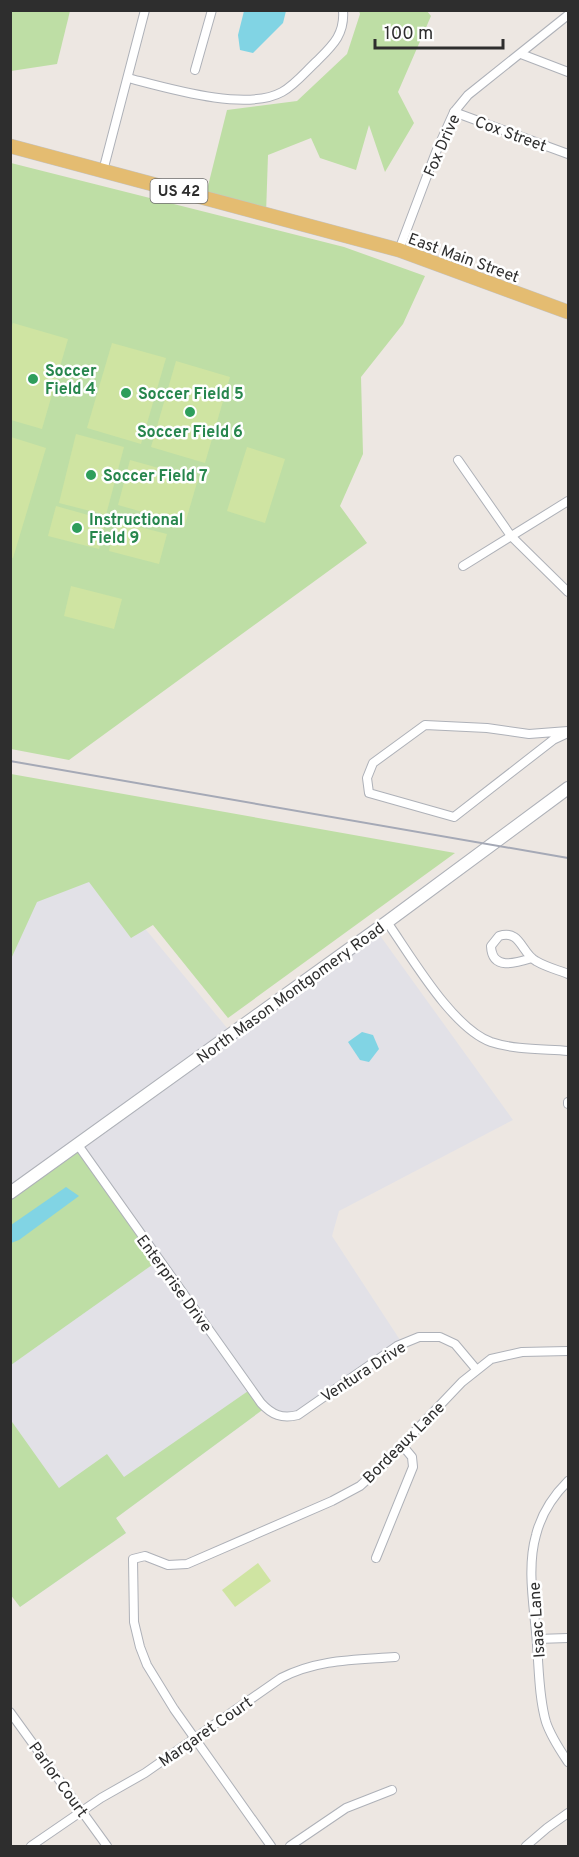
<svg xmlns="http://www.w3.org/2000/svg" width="579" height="1857" font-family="Overpass,sans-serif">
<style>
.industrial{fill:#e2e1e7}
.green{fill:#bedea5}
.pitch{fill:#cfe4a2}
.water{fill:#81d4e4}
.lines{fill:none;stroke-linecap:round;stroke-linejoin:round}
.street-casing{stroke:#aeb1b8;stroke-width:10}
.secondary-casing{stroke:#aeb1b8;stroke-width:14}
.primary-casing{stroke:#c4c4c4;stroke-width:15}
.street{stroke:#fff;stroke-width:8}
.secondary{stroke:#fff;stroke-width:12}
.primary{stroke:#e4bc71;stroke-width:14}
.rail{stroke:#a5a9b6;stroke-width:2}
.leisure-dot{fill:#2e9e5b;stroke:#fff;stroke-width:2}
.labels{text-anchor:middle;stroke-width:5;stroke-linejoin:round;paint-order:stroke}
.shield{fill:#fff;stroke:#6d6d6d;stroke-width:1.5}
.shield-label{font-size:15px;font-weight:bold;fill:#2e2e2e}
.street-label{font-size:16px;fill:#2e2e2e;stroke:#fff}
.leisure-label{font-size:16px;font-weight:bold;fill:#27864d;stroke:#fff;text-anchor:start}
</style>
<rect width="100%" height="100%" fill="#ede7e2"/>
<path class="industrial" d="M 81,851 L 232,1034 L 376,930 L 513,1120 L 339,1211 L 332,1236 L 402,1343 L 290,1417 L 265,1408 L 116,1518 L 126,1533 L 20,1607 L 11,1594 L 11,907 Z"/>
<g class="green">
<path d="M 11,10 L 70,11 L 57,64 L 11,71 Z"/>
<path d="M 359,11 L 427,11 L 431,16 L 398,92 L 414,123 L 385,172 L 369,125 L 356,170 L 320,158 L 311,138 L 268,155 L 266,214 L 205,198 L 227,110 L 297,101 L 347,54 L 360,14 Z"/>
<path d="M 11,163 L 344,247 L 425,276 L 403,324 L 361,377 L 363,454 L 340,506 L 367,543 L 69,760 L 11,749 Z"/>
<path d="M 11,774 L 455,853 L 228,1018 L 153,925 L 131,938 L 89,882 L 37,902 L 11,959 Z"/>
<path d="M 78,1145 L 159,1260 L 11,1365 L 10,1193 Z"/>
<path d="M 251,1389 L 265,1408 L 116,1518 L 126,1533 L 20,1607 L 10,1594 L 10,1419 L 59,1488 L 107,1454 L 124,1477 Z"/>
</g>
<g class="pitch">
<path d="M 13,323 L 68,339 L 42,429 L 11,420 L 10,331 Z"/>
<path d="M 112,343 L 166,358 L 141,444 L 87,428 Z"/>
<path d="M 176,361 L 230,377 L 205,463 L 151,447 Z"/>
<path d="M 76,434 L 124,447 L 106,515 L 59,503 Z"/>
<path d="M 11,437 L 46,448 L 13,558 L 10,557 Z"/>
<path d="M 247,447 L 285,459 L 265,523 L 227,511 Z"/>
<path d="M 130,460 L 198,479 L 185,524 L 118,505 Z"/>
<path d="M 56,506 L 106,520 L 99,549 L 48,536 Z"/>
<path d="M 116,521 L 167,534 L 159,564 L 109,551 Z"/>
<path d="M 71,586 L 122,599 L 114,629 L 64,616 Z"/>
<path d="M 258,1563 L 271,1581 L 235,1607 L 222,1590 Z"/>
</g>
<g class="water">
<path d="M 244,11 L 286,11 L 283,23 L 253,53 L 240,50 L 238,35 Z"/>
<path d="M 362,1032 L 373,1035 L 379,1049 L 369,1062 L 360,1060 L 348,1042 Z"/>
<path d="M 66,1187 L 79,1196 L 19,1240 L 11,1243 L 11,1225 Z"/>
</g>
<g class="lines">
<defs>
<g id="street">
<path d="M 521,54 L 568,72"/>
<path d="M 195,70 L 212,10"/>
<path d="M 128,78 C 167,88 246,112 282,92 C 295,85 306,71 317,61 C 333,45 345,34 343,10"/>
<path d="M 454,112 L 568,154"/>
<path d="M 103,171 L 145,10"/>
<path d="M 399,250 L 436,152 L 454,112 L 468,95 L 568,15"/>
<path d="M 458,460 L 511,536 L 568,592"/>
<path d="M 463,566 L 568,501"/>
<path d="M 568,731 L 529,734 L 487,728 L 425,725 L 373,763 L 367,778 L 369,793 L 454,817 L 553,740 L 568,733"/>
<path d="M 387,922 C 411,956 452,1028 491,1042 C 515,1050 544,1049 568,1051"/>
<path d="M 532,958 C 516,963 492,971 491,946 L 499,936 C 521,929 521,953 536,961 C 546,967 558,970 568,974"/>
<path d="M 568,1102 L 568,1104"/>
<path d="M 78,1145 L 261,1403 C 272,1415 282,1419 298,1415 L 397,1346 L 419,1337 L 440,1337 L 455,1344 L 476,1369"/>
<path d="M 568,1481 C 553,1496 541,1515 536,1535 C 526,1570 535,1610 537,1645 C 539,1670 539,1698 546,1722 C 551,1737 560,1750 568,1762"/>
<path d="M 376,1558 L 413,1467 L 412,1457 L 402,1445"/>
<path d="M 537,1639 L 568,1638"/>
<path d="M 10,1712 L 107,1846"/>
<path d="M 31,1846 L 101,1798 L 145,1773 L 281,1678 C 318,1659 355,1660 395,1657"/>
<path d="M 271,1846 L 174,1709 L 147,1665 L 140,1647 L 134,1622 L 133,1559 L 145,1556 L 168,1565 L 187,1564 L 332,1501 L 360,1486 L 383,1465 L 462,1382 L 491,1359 L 522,1352 L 568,1351"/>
<path d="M 290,1846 L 346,1808 L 392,1790"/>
<path d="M 526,1846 L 547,1828 L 568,1813"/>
</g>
<path id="secondary" d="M 10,1193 L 387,922 L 568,788"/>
<path id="primary" d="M 10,146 L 399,250 L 568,312"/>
</defs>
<use href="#street" class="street-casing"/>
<use href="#secondary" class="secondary-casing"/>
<use href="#primary" class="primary-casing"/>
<use href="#street" class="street"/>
<use href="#secondary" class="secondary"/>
<use href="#primary" class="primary"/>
<path class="rail" d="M 10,761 L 568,858"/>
</g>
<g class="leisure-dot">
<circle cx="33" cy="379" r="6"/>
<circle cx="126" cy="393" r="6"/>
<circle cx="190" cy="412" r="6"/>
<circle cx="91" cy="475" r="6"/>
<circle cx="77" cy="528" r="6"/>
</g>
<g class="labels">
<rect class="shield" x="150.5" y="179" width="57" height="24" rx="4.5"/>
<g class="shield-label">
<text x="179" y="196">US 42</text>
</g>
<g class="street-label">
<text transform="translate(511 133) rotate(20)" y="6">Cox Street</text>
<text transform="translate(441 145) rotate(-66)" y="6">Fox Drive</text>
<text transform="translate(464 257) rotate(20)" y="6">East Main Street</text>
<text transform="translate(290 992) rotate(-36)" y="6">North Mason Montgomery Road</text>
<text transform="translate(175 1283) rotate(54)" y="6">Enterprise Drive</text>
<text transform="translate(363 1371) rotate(-33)" y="6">Ventura Drive</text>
<text transform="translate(403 1442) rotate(-45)" y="6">Bordeaux Lane</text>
<text transform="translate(536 1620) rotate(-94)" y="6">Isaac Lane</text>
<text transform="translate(205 1731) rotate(-35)" y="6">Margaret Court</text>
<text transform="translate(59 1779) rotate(54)" y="6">Parlor Court</text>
</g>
<g class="leisure-label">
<text x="45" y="376">Soccer<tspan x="45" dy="18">Field 4</tspan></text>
<text x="138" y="399">Soccer Field 5</text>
<text x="190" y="437" text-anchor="middle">Soccer Field 6</text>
<text x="103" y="481">Soccer Field 7</text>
<text x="89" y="525">Instructional<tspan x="89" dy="18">Field 9</tspan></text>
</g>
</g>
<rect width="579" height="1857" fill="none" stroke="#2e2e2e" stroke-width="24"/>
<path d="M375 39v9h128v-9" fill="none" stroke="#2e2e2e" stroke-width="3"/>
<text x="384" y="39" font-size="18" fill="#2e2e2e" stroke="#ffffff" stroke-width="4.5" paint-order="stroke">100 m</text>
</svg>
